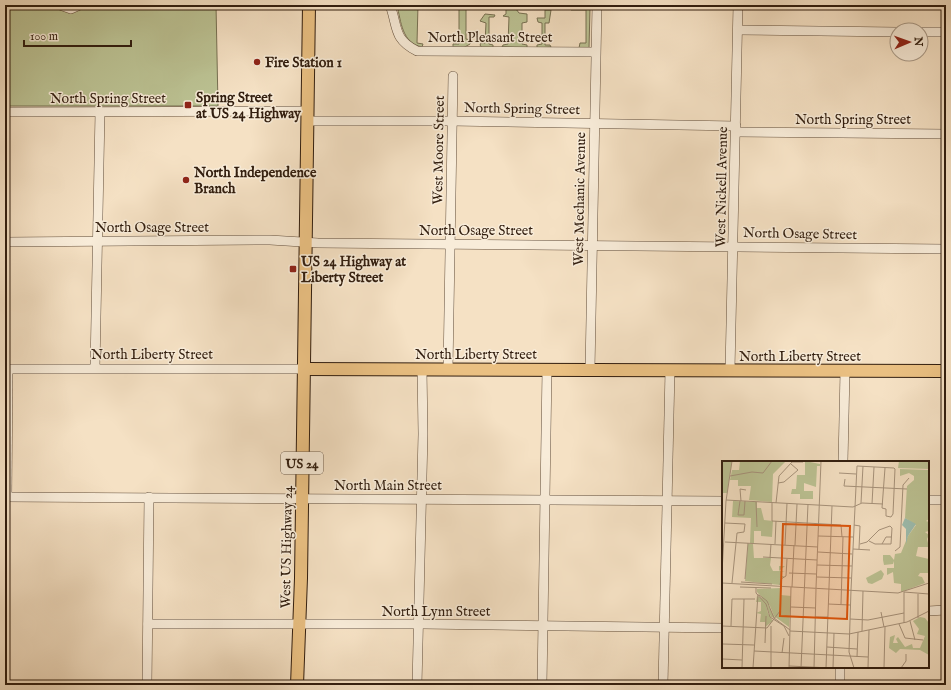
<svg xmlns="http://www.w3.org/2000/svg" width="951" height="690" font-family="'IM FELL English',serif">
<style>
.green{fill:#bcc394;stroke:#777052}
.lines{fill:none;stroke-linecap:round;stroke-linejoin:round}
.minor-casing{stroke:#634f3c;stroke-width:10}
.major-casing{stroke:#321e0f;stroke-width:14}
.minor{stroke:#f8ecd9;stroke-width:9}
.major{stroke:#eac082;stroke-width:12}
.poi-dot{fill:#8f2418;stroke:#f8ecd9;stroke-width:1.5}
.labels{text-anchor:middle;stroke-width:3;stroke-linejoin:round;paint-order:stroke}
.shield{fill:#f8ecd9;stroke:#6d5c4c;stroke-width:1}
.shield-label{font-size:13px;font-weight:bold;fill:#321e0f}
.street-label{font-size:14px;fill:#321e0f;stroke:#f8ecd9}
.poi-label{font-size:14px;font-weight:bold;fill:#321e0f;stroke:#f8ecd9;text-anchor:start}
.inset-road{fill:none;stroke:#a7937c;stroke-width:1}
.view{fill:#df560c;fill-opacity:0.15;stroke:#df560c;stroke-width:2}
.inset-edge{fill:none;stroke:#321e0f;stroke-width:2}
</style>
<rect width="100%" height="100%" fill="#f5e1c4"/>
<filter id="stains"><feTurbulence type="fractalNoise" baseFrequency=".005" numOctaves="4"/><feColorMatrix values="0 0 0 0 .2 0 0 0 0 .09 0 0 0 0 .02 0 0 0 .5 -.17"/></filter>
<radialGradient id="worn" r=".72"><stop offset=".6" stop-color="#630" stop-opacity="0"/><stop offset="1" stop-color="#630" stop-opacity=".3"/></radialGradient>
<g class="green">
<path d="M 5,5 L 216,5 L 218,106 L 5,106 Z"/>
<path d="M 397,5 L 418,5 L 417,43 L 423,44 L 422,47 C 402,43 401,22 397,5 Z"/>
<path d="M 459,5 L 475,5 L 472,9 L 466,9 L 466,39 L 471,40 L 470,44 L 463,48 L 453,47 L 453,44 L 459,44 Z"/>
<path d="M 506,5 L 513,5 L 519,13 L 527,14 L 527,22 L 522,23 L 522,44 L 527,45 L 527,48 L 502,47 L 503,45 L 508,44 L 509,17 L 503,16 L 506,14 Z"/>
<path d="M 571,8 L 590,8 L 589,48 L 579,48 L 580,43 L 586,43 L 586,10 L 571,10 Z"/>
<path d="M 545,10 L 551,10 L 549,23 L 545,23 L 545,45 L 550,45 L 551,47 L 537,48 L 537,45 L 542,44 L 542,23 L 538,22 L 537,18 L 545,18 Z"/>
<path d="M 485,14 L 495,15 L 494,17 L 489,17 L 489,44 L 493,45 L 493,48 L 482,48 L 480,45 L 481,43 L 485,43 L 486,23 L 480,21 Z"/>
</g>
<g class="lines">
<defs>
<g id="minor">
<path d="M 60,5 L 71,9 L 80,5"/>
<path d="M 390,5 C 398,27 393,39 417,51 L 595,52"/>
<path d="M 738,30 L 897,32"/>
<path d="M 921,32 L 946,32"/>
<path d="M 5,112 L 308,111"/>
<path d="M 308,121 L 452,121 L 736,126"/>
<path d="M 736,132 L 946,134"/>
<path d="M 5,242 L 270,240 L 318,243 L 946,249"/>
<path d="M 95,368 L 100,112"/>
<path d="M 5,369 L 304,369"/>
<path d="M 448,369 L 453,76"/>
<path d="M 590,370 L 597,5"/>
<path d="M 730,370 L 738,5"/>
<path d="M 843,462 L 845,371"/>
<path d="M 5,497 L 723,501"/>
<path d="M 7,497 L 8,369"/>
<path d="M 928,500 L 946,500"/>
<path d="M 928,611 L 946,610"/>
<path d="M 148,624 L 423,624 L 723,628"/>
<path d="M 840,667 L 840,685"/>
<path d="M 147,685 L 149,497"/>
<path d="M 417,685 L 423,434 L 422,369"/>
<path d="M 542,685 L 547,370"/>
<path d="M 663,685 L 670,370"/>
</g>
<g id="major">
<path d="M 304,369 L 946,371"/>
<path d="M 297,685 L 301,578 L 309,5"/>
</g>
</defs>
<use href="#minor" class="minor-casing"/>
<use href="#major" class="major-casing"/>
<use href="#minor" class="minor"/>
<use href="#major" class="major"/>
</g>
<g class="poi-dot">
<circle cx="257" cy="62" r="4"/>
<rect x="184" y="101" width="8" height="8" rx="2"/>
<circle cx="186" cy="180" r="4"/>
<rect x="289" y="265" width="8" height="8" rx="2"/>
</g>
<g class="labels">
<rect class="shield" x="281" y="452" width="42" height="22" rx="3"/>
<g class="shield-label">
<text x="302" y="468">US 24</text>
</g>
<g class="street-label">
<text x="490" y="42">North Pleasant Street</text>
<text x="108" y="103">North Spring Street</text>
<text transform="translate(522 108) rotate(1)" y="5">North Spring Street</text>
<text x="853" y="124">North Spring Street</text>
<text transform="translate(438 150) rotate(-89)" y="5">West Moore Street</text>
<text transform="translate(721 187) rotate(-89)" y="5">West Nickell Avenue</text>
<text transform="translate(579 199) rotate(-89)" y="5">West Mechanic Avenue</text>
<text x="152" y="232">North Osage Street</text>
<text x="476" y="235">North Osage Street</text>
<text transform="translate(800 233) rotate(1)" y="5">North Osage Street</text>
<text x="152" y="359">North Liberty Street</text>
<text x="476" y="359">North Liberty Street</text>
<text x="800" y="361">North Liberty Street</text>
<text x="388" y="490">North Main Street</text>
<text transform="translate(286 547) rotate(-89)" y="5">West US Highway 24</text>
<text x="436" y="616">North Lynn Street</text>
</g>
<g class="poi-label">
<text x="265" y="67">Fire Station 1</text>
<text x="196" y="102">Spring Street<tspan x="196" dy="16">at US 24 Highway</tspan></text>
<text x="194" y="177">North Independence<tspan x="194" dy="16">Branch</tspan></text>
<text x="301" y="266">US 24 Highway at<tspan x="301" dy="16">Liberty Street</tspan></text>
</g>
</g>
<g transform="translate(722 461)">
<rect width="207" height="207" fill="#f5e1c4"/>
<path d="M 0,0 L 10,0 L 5,32 L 0,32 ZM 18,0 L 64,0 L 51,13 L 50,41 L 27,39 L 29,25 L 16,25 L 16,19 L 8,19 L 10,9 L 17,9 ZM 83,0 L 98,3 L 98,5 L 95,5 L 94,26 L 82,22 L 82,30 L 91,30 L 91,38 L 78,38 L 78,33 L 69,33 L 70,28 L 74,28 L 75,14 L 83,14 ZM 177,0 L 207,0 L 207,8 L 176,7 ZM 178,8 L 207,9 L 207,58 L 204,60 L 207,61 L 207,70 L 203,71 L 207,74 L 205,78 L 207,86 L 196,86 L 194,95 L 207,98 L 207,112 L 198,112 L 196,115 L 200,116 L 203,122 L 179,131 L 179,123 L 172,122 L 171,111 L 165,114 L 165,107 L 172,107 L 172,100 L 171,103 L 162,104 L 161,99 L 161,94 L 168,94 L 172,99 L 173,93 L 179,92 L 186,75 L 194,64 L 183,57 L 185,25 L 192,19 L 192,15 L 187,12 L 178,15 ZM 11,40 L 35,41 L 35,47 L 39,47 L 42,59 L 51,60 L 50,76 L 39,75 L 39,70 L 32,70 L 32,82 L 28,82 L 29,57 L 10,56 ZM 26,83 L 31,83 L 32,97 L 49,97 L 48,104 L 51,110 L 57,110 L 57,105 L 63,105 L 57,110 L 63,110 L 59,111 L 59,115 L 63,115 L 59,117 L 58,124 L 23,120 ZM 159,109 L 162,113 L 160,118 L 150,123 L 146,122 L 144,117 ZM 59,127 L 59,134 L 69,135 L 67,166 L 52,155 L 48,145 L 35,131 L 35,128 ZM 35,135 L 43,138 L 53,157 L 49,156 L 44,144 L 46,152 L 51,160 L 43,166 L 43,161 L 38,161 L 39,153 L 34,152 L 39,150 L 39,141 L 34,141 ZM 198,156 L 203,157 L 207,162 L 207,194 L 198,189 L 178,188 L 174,192 L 167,187 L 168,176 L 173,174 L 171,182 L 176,182 L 174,178 L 176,176 L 183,186 L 190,183 L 191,187 L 198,187 L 203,175 L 195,173 L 197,168 L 191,160 Z" fill="#bcc394"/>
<path d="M 183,57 L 194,63 L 186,75 L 184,83 L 184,68 L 180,64 Z" fill="#9dbeb0"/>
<path class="inset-road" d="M 135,5 L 172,7 L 173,8 L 171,53 L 169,56 L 164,55 L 164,48 L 160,47 L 163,7M 117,12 L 134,13M 8,15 L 30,11 L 41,12 L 50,0M 123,18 L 122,25 L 185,28M 56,22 L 62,21 L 76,9 L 69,3M 4,39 L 131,46 L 140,42 L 161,43M 18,40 L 16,54 L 22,54 L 23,40M 19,40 L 18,28 L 24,29M 34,41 L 35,66M 50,42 L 50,60 L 119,64 L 120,76M 54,42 L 57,15 L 70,1 L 81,1M 139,42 L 141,5M 150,43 L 152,6M 3,62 L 23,63 L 22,71 L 15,72 L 10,122M 132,64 L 138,65 L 137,88M 96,75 L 131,76M 147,80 L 153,83 L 169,83M 3,81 L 96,86M 53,83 L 54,60M 138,83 L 145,81 L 157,69 L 168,65 L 170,67 L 169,83M 160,83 L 164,76 L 170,76M 63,84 L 65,42M 73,84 L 75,43M 131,88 L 148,89M 173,90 L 178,86 L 181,24 L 187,17M 96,91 L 130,93M 41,96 L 95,99M 48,97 L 49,83M 60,97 L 60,84M 95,104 L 130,105M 0,111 L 4,40 L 10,0M 67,112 L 94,113M 95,116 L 129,117M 23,118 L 26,82M 19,121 L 50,123M 0,122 L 176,132 L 207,122M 58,124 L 59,118 L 64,115 L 65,98M 18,126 L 49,127M 70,126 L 72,84M 34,127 L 34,132 L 44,143 L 48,156 L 62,165 L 67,175M 94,127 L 99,0M 129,129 L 135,5M 129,129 L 127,191 L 132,207M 37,134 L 45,140 L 52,157 L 68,169M 106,143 L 128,144M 119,143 L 121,76M 69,146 L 94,147M 159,151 L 162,166M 93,156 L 106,156M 196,157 L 196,133M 128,158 L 146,159 L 182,152M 188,160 L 193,179M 182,162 L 182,131 L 207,133M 177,163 L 183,177 L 201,179M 0,165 L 45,167 L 58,150M 9,165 L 10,138 L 33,138M 0,166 L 0,207M 68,170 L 127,173 L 185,161 L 207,150M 140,170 L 141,130M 43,182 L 44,155M 1,183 L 32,184M 105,186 L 135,188M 32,190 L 146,196M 60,192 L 62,177M 135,196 L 136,171M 1,198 L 20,199M 67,205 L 109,207M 20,207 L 22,138M 31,207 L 36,133M 49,207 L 49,165M 67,207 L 69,126M 79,207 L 86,43M 92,207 L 94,128M 104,207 L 110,45M 111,207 L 112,172M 146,207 L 147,169M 162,207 L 163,166M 179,207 L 184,200 L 184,193"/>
<path class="view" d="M 61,63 L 128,65 L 125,158 L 58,155 Z"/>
<rect width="207" height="207" class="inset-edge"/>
</g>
<rect width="951" height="690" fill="none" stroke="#f5e1c4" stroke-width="20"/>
<rect x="6" y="6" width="939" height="678" fill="none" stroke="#321e0f" stroke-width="2"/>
<rect x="10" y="10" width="931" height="670" fill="none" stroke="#321e0f"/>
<g transform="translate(909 42) rotate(88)"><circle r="19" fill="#f8ecd9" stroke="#a99a88"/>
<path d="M0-3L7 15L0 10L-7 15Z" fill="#8f2418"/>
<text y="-6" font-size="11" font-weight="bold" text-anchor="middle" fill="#321e0f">N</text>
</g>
<path d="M24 40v6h107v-6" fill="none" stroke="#321e0f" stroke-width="2"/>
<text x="30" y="40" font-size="12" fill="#321e0f" stroke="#f8ecd9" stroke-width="3" paint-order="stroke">100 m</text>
<rect width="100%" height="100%" filter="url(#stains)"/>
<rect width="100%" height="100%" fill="url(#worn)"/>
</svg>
